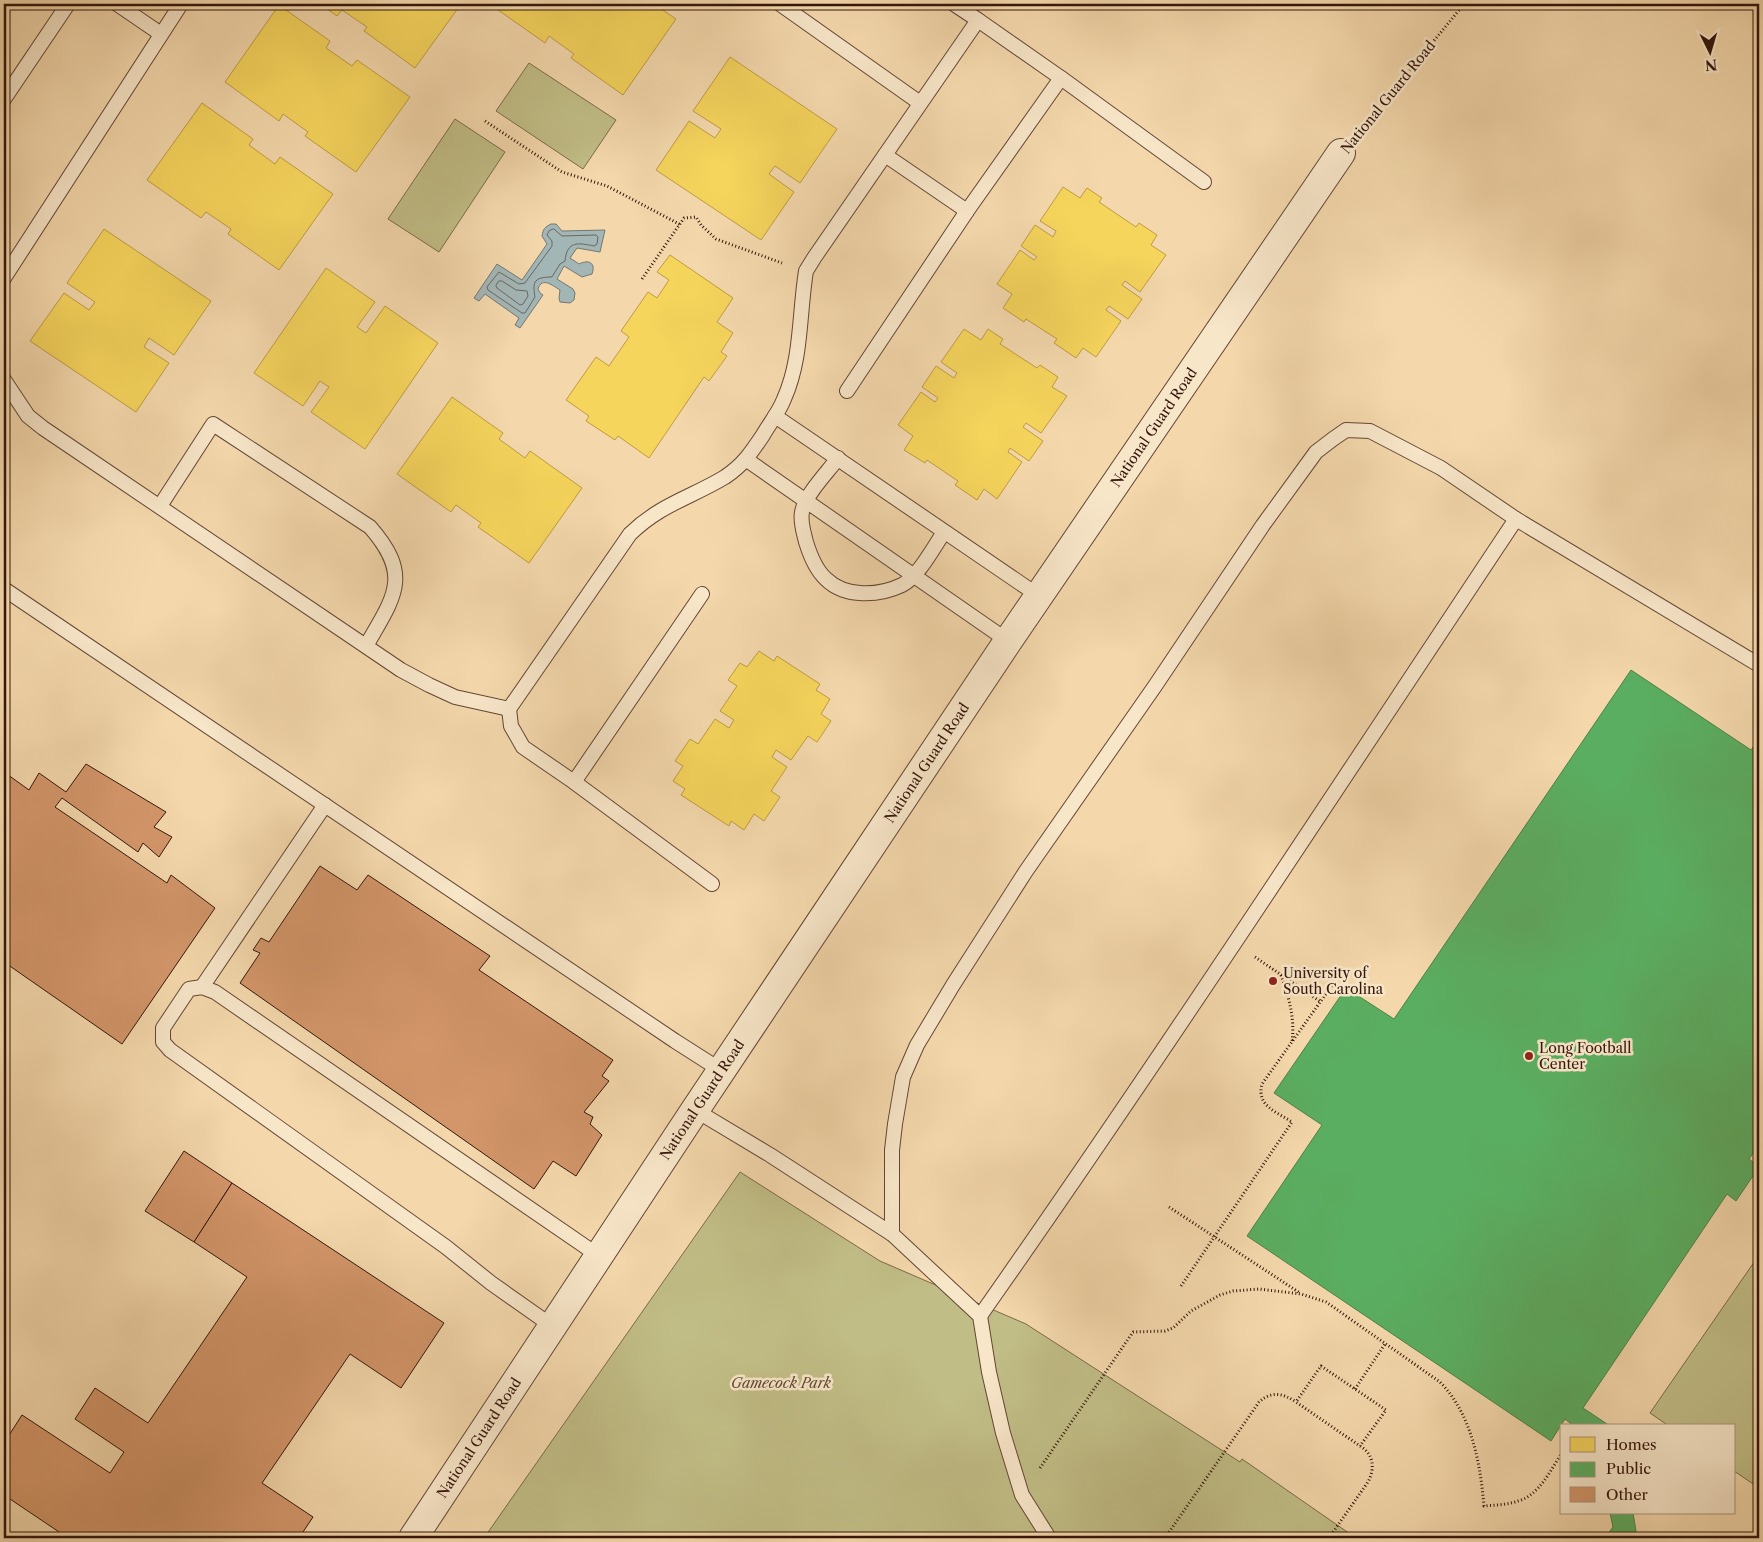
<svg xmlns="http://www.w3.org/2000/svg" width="1763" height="1542" font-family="'Libre Caslon Text',serif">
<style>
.green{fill:#c1bd86;stroke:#7a6a48}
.water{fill:#a2b6b6;stroke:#767672}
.homes{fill:#f6d55c;stroke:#bc9c44}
.public{fill:#5aae61;stroke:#4e8047}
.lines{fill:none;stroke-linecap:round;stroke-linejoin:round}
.shore{stroke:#6a6660;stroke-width:1}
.building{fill:#d3966a;stroke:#33160b}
.lane-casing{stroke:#634633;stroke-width:16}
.street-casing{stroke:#634633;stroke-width:30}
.path{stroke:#33160b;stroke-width:3;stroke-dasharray:1 2.5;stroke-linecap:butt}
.lane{stroke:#f8e6c9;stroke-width:14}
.street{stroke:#f8e6c9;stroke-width:28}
.poi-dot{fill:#8f2418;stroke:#f8e6c9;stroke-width:2}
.labels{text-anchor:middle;stroke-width:5;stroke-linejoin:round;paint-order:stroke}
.street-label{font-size:14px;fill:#33160b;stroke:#f8e6c9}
.poi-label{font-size:14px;fill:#33160b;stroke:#f8e6c9;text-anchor:start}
.park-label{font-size:14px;font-style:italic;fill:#5e4830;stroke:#f8e6c9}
</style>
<rect width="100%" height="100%" fill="#f4d8ac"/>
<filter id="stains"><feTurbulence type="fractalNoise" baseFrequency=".004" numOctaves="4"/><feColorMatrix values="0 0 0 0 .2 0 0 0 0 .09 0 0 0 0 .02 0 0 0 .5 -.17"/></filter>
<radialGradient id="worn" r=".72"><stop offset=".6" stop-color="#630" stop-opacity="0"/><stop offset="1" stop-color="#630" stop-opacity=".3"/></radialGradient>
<g class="green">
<path d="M 529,63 L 616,120 L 583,169 L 496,111 Z"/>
<path d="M 455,119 L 505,152 L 439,252 L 388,219 Z"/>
<path d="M 740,1172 L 880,1261 L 1026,1324 L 1240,1462 L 1242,1459 L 1356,1538 L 484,1538 Z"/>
<path d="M 1759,1255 L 1759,1488 L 1734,1471 L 1734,1426 L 1669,1426 L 1650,1413 Z"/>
</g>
<path class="water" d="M 551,224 L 556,224 L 562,231 L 605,230 L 600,252 L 577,248 L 570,258 L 579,264 C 589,259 596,263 592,274 L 582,277 L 564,266 L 557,279 L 573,289 L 575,293 L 574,300 L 570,303 L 560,302 L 559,298 L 560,290 C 553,286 542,276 538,289 L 540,293 L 543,295 L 520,328 L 515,325 L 519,318 L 485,294 L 479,301 L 474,298 L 497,264 L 522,280 L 547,244 L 542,236 C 543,229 545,227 551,224 Z"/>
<g class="homes">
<path d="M 320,4 L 461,4 L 415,68 L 364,31 L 367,27 L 342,10 L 337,16 Z"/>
<path d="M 492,4 L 654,4 L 676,19 L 623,95 L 571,58 L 574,54 L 549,36 L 545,43 L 491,5 Z"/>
<path d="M 279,5 L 330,41 L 326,48 L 352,66 L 357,60 L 410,97 L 356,172 L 305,136 L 308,132 L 283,114 L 279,121 L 225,82 Z"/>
<path d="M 730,57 L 837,129 L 800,183 L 775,166 L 769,174 L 794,192 L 761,240 L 656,170 L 689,121 L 715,138 L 721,129 L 693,111 Z"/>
<path d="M 202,103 L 253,139 L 249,145 L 275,164 L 280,157 L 333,194 L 279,270 L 228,234 L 231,229 L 206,212 L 201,218 L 147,180 Z"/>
<path d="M 1063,187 L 1080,198 L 1087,188 L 1102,198 L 1099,202 L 1136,227 L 1139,223 L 1157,235 L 1151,245 L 1166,255 L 1140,292 L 1125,281 L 1122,285 L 1142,299 L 1128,319 L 1109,306 L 1106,310 L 1121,321 L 1096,357 L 1083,348 L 1076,358 L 1054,343 L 1057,339 L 1026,319 L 1024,322 L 1003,308 L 1012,294 L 997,284 L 1020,250 L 1034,260 L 1037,257 L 1021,246 L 1035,225 L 1053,237 L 1056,231 L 1040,221 Z"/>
<path d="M 104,229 L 211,301 L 174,355 L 149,338 L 144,347 L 169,363 L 136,412 L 30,341 L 64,293 L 89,310 L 95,302 L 67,283 Z"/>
<path d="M 670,255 L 733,298 L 717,322 L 733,333 L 721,352 L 727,356 L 709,381 L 704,377 L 649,458 L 618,436 L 615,440 L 586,421 L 589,416 L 566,400 L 596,357 L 609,366 L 629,337 L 621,331 L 648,292 L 657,298 L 669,280 L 657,272 Z"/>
<path d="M 326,268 L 375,302 L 357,327 L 366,333 L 385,306 L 438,343 L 365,449 L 311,412 L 329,387 L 320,381 L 303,406 L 254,373 Z"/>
<path d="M 964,329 L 981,340 L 988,329 L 1003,339 L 1000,344 L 1037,368 L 1040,365 L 1058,377 L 1052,387 L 1067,396 L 1041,433 L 1026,423 L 1023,427 L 1043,441 L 1029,461 L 1010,448 L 1008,452 L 1022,462 L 997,499 L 984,489 L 977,500 L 955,485 L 958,481 L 927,460 L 925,463 L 904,450 L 913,436 L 898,425 L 921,392 L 935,402 L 938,398 L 922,387 L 936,366 L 954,378 L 957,373 L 941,362 Z"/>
<path d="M 452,397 L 503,433 L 499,439 L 525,458 L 530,451 L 582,488 L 529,563 L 478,527 L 481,523 L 456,505 L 451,512 L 397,474 Z"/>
<path d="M 759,651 L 774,661 L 777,656 L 820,684 L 816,690 L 830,699 L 821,714 L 831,721 L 817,742 L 808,736 L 791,760 L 776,750 L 772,757 L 787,767 L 771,791 L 780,797 L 764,821 L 754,814 L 744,830 L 731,821 L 729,826 L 681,795 L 685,789 L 673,781 L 683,766 L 675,761 L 690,739 L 698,744 L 715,719 L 729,728 L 734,720 L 720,711 L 737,686 L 728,680 L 740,663 L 747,667 Z"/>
</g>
<g class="public">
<path d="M 1631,670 L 1751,750 L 1759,739 L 1759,1145 L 1749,1159 L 1759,1167 L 1736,1201 L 1727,1194 L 1583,1408 L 1610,1426 L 1574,1426 L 1565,1419 L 1551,1441 L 1247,1236 L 1322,1125 L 1274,1093 L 1346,988 L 1394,1019 Z"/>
<path d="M 1610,1513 L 1633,1513 L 1636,1531 L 1631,1538 L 1605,1538 L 1613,1527 Z"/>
</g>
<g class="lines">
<g class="shore">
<path d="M 554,229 L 562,236 L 596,235 L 598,237 L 597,244 L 594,246 C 579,243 567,240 565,261 L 560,264 L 552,277 C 535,277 532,281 535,297 L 525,313 L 522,313 L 488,290 L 487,287 L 499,272 L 519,284 L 525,283 L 552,246 L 552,241 L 547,235 L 549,231 Z"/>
<path d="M 499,281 L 502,281 L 516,290 L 527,291 L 528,296 L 523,304 L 520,305 L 497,288 L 496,286 Z"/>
</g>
</g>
<g class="building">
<path d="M 86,764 L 166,812 L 154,827 L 172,837 L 159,857 L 143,843 L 138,852 L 62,798 L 55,807 L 167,883 L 171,875 L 215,908 L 122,1044 L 4,962 L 4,772 L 29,790 L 39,773 L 66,792 Z"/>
<path d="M 320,866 L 357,890 L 368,875 L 490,956 L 479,970 L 613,1060 L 602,1076 L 609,1081 L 584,1112 L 593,1117 L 590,1124 L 602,1135 L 576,1176 L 553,1161 L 534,1189 L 240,983 L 260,953 L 253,950 L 261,938 L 269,942 Z"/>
<path d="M 184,1151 L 232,1183 L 194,1242 L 145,1211 Z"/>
<path d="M 232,1183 L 444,1323 L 401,1388 L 350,1354 L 262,1483 L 313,1517 L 299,1538 L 68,1538 L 4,1495 L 4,1443 L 22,1415 L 110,1473 L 124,1452 L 75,1419 L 95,1388 L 148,1423 L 247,1277 L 194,1242 Z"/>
</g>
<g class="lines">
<defs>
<g id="lane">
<path d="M 117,4 L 161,34"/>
<path d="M 780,4 L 920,103"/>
<path d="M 1061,78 L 1204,182"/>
<path d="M 4,99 L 68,4"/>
<path d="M 885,155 L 967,211"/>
<path d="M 4,278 L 181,4"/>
<path d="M 4,380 L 28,416 L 43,428 L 401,670 L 429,685 L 455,697 L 509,709 L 630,534 C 661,504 690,498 725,477 C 743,465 751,453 763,435 C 770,423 779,412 784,399 C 802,359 799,314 806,271 L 814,258 L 978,20 L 954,4"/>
<path d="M 847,391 L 967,211 L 1061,78 L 978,20"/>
<path d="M 775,416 L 1039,596"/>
<path d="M 838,458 C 827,473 805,495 802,512 C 800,522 804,533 806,542 C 810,555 816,570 826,579 C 845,598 879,596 902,585 C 918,577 934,547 944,532"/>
<path d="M 747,460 L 1008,641"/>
<path d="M 160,506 L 213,424 L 370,527 C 413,576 394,597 366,646"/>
<path d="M 4,589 L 675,1041 L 722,1071"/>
<path d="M 509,709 L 511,726 L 523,747 L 574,782 L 712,884"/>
<path d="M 574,782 L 702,594"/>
<path d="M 202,987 L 325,805"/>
<path d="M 695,1110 L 770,1155 L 892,1234 L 980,1316 L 989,1372 L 1003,1433 L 1022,1495 L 1049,1538"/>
<path d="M 892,1234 L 892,1150 L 895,1124 L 903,1077 L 917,1045 L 953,985 L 1026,871 L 1155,686 L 1263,525 L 1316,452 L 1333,439 L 1346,430 L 1370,431 L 1441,468 L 1516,519 L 1759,665"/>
<path d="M 980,1316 C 1164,1054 1339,785 1516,519"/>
<path d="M 552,1326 L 491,1283 L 446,1247 L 170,1050 L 163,1042 L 163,1028 L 189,989 L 202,987 L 215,992 L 599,1256"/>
</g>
<g id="street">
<path id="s1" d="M 413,1538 L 695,1110 L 1008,641 L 1341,153"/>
</g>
</defs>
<use href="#lane" class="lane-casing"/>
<use href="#street" class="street-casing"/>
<g class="path">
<path d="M 485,121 L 562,172 L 607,186 L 681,225"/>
<path d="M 1361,130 L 1464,4"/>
<path d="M 642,279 L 684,218 L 696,217 L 701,225 L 716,239 L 782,263"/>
<path d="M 1255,957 L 1321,1002"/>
<path d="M 1281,975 C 1289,998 1295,1018 1292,1042"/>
<path d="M 1169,1207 L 1300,1293"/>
<path d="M 1181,1286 L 1292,1122 C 1277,1112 1256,1106 1262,1084 L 1333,984"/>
<path d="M 1355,1389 L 1385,1344"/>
<path d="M 1040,1468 L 1133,1332 L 1165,1331 L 1173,1328 L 1191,1311 L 1220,1295 L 1233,1291 L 1259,1289 L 1301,1294 L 1326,1302 L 1440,1382 C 1472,1415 1480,1462 1484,1506 C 1495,1505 1507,1505 1518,1501 C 1540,1495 1550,1470 1562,1453"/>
<path d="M 1165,1538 L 1259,1402 C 1271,1391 1283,1393 1296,1402"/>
<path d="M 1329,1538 L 1368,1482 C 1375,1469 1374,1454 1360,1446 L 1296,1402 L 1321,1366 L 1386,1410 L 1360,1446"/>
</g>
<use href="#lane" class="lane"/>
<use href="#street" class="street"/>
</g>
<g class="poi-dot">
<circle cx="1273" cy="981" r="5"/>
<circle cx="1529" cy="1056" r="5"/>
</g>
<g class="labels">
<g class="street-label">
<text transform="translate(1388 97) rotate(-51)" y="5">National Guard Road</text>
<text dy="5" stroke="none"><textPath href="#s1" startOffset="1335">National Guard Road</textPath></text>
<text dy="5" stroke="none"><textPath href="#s1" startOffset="930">National Guard Road</textPath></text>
<text dy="5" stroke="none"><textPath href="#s1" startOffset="525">National Guard Road</textPath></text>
<text dy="5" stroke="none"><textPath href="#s1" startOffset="120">National Guard Road</textPath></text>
</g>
<g class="poi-label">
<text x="1283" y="978">University of<tspan x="1283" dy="16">South Carolina</tspan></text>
<text x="1539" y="1053">Long Football<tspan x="1539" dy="16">Center</tspan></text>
</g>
<g class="park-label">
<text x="781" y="1388">Gamecock Park</text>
</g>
</g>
<rect width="1763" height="1542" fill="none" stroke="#f4d8ac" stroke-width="20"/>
<rect x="5" y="5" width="1753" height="1532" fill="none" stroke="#33160b" stroke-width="2.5"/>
<rect x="10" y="10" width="1743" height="1522" fill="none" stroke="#33160b"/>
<rect x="1560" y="1424" width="175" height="90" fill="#f8e6c9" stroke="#a9937d"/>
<rect x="1570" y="1437" width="25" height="15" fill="#f6d55c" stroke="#a9937d"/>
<text x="1606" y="1450" font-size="15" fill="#33160b">Homes</text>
<rect x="1570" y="1462" width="25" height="15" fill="#5aae61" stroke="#a9937d"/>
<text x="1606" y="1474" font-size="15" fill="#33160b">Public</text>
<rect x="1570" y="1487" width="25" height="15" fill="#d3966a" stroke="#a9937d"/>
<text x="1606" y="1500" font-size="15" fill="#33160b">Other</text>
<g transform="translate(1710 52) rotate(175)" stroke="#f8e6c9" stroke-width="4" paint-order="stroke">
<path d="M0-4L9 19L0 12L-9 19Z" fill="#33160b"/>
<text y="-8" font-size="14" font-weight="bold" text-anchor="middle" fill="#33160b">N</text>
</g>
<rect width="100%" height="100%" filter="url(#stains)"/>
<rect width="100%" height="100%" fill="url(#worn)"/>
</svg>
